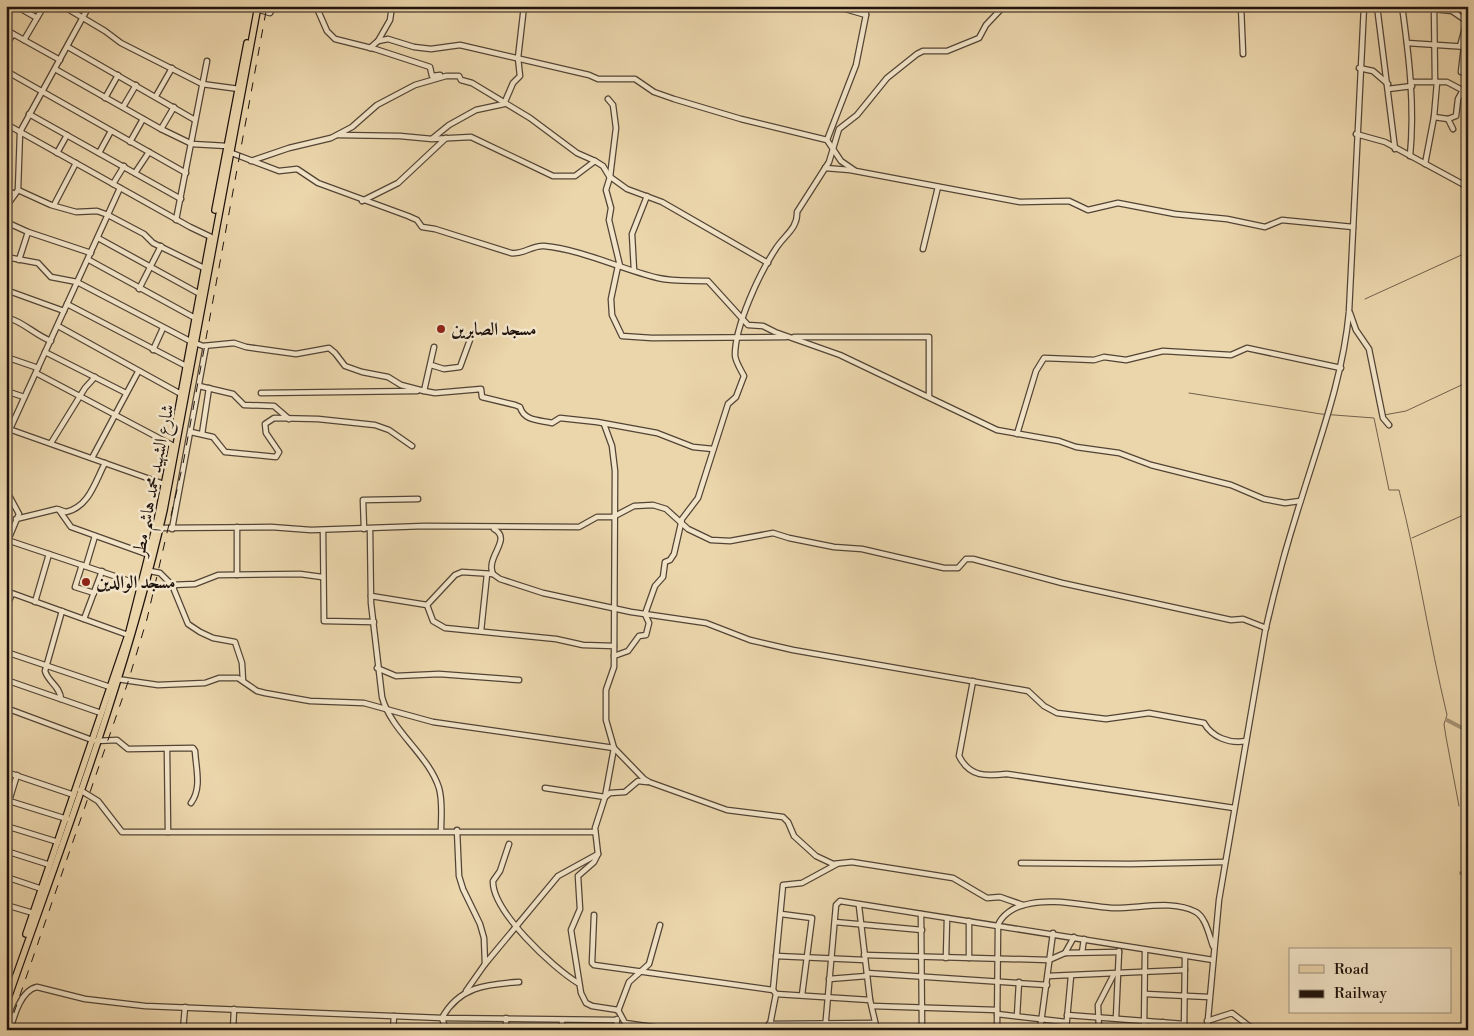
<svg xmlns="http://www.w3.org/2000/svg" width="1474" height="1036" font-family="'Libre Bodoni',Amiri,serif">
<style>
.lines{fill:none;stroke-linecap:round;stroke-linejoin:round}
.stream{stroke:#70604c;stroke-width:1}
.canal{stroke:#a69376;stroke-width:4}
.minor-casing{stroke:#524435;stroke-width:7}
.major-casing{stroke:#1f130e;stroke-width:8}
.minor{stroke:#f2e4c8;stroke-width:4.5}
.major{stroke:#ebd5ab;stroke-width:5.5}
.rail{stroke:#1f130e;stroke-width:1;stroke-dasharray:9 9;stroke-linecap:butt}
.poi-dot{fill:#8f2418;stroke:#f2e4c8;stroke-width:2}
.labels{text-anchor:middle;stroke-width:5;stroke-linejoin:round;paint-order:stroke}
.poi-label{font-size:18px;font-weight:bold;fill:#1f130e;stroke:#f2e4c8;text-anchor:start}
.street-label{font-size:18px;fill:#1f130e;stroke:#f2e4c8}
</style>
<rect width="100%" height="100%" fill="#ebd5ab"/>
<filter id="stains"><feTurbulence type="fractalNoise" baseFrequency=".004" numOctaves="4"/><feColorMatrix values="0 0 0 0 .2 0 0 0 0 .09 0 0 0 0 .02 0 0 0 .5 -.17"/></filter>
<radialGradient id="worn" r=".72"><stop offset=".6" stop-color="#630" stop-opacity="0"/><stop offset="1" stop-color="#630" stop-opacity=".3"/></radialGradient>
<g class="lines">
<g class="stream">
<path d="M 1365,299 L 1468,252"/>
<path d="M 1189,393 L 1321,414 L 1374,418 L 1389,490 L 1399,490 C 1418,564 1429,640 1447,715 L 1444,724 L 1446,737 L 1459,806"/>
<path d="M 1384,415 L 1406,411 L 1468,382"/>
<path d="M 1412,538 L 1468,513"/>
</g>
<g class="canal">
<path d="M 1447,720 L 1468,731"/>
<path d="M 1461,873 L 1468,876"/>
</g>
<defs>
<g id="minor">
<path d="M 16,6 L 37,18"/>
<path d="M 63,6 L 105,31 L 121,43 L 202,84 L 239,89"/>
<path d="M 316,6 L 327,31 L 335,39 L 375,49 L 424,65 L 430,67 L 432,76 L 440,75"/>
<path d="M 835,6 L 866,15"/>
<path d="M 1241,6 L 1243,54"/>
<path d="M 1377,6 L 1395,149"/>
<path d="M 1402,6 C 1409,56 1415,106 1410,156"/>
<path d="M 1406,6 L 1452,11 L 1468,22"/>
<path d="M 1434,6 L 1435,81"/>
<path d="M 257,9 L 270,13 L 274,6"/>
<path d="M 6,30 L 60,60"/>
<path d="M 24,40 L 44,6"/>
<path d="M 378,41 L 390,20 L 392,6"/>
<path d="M 1407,43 L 1468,47"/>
<path d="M 6,45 L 13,34"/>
<path d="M 1460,46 L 1467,21"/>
<path d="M 68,47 L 195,120"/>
<path d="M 370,48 L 378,41 L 388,39 L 414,47 L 431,49 L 460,45 L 589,75 L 598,79 L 635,79 L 654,92 L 674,99 L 741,119 L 827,140 L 841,161 L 854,170"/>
<path d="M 1359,68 L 1373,71 L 1388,84"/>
<path d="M 55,69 L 161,129 L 192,144 L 227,146"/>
<path d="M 6,71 L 186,173"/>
<path d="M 1461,72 L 1464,46"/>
<path d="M 1411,82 L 1447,82 L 1468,93"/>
<path d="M 1388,89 L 1412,86"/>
<path d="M 156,96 L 172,68"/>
<path d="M 105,98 L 118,75"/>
<path d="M 608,99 L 613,105 L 616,128 L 610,177 L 606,190 L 611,208 L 609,220 L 620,266"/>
<path d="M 123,107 L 136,85"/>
<path d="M 29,114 L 181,199"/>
<path d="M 1434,117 L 1448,119 L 1456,116 L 1458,99 L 1463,90"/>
<path d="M 1448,119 L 1453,129"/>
<path d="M 6,124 L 190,227 L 211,237"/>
<path d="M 161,129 L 174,107"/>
<path d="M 1356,134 L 1385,142 L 1468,187"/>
<path d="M 338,135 L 400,136 L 432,139 L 471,137 L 553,176 L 575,176 L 595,161"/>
<path d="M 433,138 L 449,125 L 476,110 L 504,104 L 513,83 L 520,76 L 518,58 L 524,6"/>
<path d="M 827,140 L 856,65 L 866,15 L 865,6"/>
<path d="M 130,142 L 143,119"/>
<path d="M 229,152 L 279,171 L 297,169 L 318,183 L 408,216 L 417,220 L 422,227 L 435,229 L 511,253 C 523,255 532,245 544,246 C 584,250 620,269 658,278 C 675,282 692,280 708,281 L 748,325 L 763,326 L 775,332 L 840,355 L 997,430 L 1059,441 L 1076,447 L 1119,453 L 1151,465 L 1231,485 L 1264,499 L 1285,503 L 1300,501"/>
<path d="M 57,153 L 67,135"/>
<path d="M 99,153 L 111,131"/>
<path d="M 251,161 L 289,148 L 331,138 L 352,127 L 377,105 L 415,85 L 446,76 L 459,76 L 461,80 L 472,83 L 530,118 L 577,153 L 595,161 L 603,166 L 609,176 L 627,189 L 662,202 L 768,263"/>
<path d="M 1425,164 L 1434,117 L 1437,82"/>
<path d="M 825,168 L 850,170 L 1020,202 L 1069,201 L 1088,210 L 1118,203 L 1175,214 L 1227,219 L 1265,227 L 1282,220 L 1353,227"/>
<path d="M 135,173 L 149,152"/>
<path d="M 113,184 L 124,166"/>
<path d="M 6,190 L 15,194"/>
<path d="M 18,190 L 51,205 L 76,212 L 97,211 L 108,215 L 144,234 L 153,243 L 204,268"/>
<path d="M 362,201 L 398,183 L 446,138"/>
<path d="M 54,205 L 76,163"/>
<path d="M 6,207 L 18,190 L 20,132 L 89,6"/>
<path d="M 176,220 L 207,61"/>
<path d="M 6,222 L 28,232 L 91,253"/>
<path d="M 98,238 L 200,294"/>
<path d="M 923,249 L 938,187"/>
<path d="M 6,257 L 38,263 L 51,277 L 77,282 L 190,341"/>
<path d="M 19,260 L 28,232"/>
<path d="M 89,260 L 195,318"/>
<path d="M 618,266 L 611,299 L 612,315 L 622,336 L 652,338 L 786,337"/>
<path d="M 634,270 L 632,234 L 647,196"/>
<path d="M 139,289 L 161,246"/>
<path d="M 6,290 L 64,311"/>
<path d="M 67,304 L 186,366"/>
<path d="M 1350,313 L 1356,330 L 1369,349 L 1383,418 L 1389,425"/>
<path d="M 6,317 C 24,322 35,335 51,341"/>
<path d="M 58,326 L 181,394"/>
<path d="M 794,337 L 929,337 L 929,397"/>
<path d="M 195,343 L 203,346 L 234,343 L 246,347 L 296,354 L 329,348 L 335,353 L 345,366 L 362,372 L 388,377 L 401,385 L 424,391 L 434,347"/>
<path d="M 153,350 L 163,328"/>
<path d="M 45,352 L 126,393"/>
<path d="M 6,357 L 38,368"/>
<path d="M 431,365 L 444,369 L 460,367 L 471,337"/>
<path d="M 36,373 L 172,445"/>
<path d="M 199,386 L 233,394 L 244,405 L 274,406 L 289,419"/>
<path d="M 6,391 L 24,397"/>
<path d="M 424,391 L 435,393 L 481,389 L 482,397 L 515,405 L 520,407 C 524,421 539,420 552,423 L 560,418 L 597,422 L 657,433 L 693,447 L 713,449"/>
<path d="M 261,393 L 417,391"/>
<path d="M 604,424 L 612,446 L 615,471 L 614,667 L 606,690 L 606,720 L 614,748 L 605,797 L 595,828 L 598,854 L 594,862 L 578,876 L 580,909 L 571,930 L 581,993 L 586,1003 L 592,1006 L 618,1010 L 625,1023 L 674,1030"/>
<path d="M 6,428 L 164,484"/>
<path d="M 10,429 L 120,188"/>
<path d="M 191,432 L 213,437 L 225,452 L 276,457 L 279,452 L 266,433 L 265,424 L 274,418 L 318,419 L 375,425 L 389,430 L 412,446"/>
<path d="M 202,434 L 209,388"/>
<path d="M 1017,434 L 1036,371 L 1044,358 L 1094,360 L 1104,357 L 1126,360 L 1163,351 L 1231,355 L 1247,348 L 1341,368"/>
<path d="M 51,443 L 85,388 L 95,377"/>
<path d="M 92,458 L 138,372"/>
<path d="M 6,490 L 19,514 L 6,545"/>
<path d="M 59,510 L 71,527 L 149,555"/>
<path d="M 16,519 L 57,509 L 66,512 C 89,507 95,482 105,463"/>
<path d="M 160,528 L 271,527 L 311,530 L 425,526 L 579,527 L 597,517 L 613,517 L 634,506 L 653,505 L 666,509 L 688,529 L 711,540 L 730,541 L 773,533 L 789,538 L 834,547 L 862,549 L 944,568 L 958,568 L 966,559 L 973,559 L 1062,583 L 1231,620 L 1243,619 L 1266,628"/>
<path d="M 172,529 L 206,346"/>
<path d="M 364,529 L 363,500 L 418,499"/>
<path d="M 370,529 L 371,603 L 382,697 C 391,731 428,754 439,788 C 443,802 441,817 441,831"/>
<path d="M 323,530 L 324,621 L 374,622"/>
<path d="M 10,541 L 141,585"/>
<path d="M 82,565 L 75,587 L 94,593"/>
<path d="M 86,566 L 95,536"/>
<path d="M 150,571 L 160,573 L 172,585 L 188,624 L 200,632 L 213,638 L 235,642 L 242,663 L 243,681"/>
<path d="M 493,574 C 485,557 513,539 494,529"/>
<path d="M 237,575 L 237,527"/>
<path d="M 172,585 L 195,584 L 218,575 L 300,574 L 322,577"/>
<path d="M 6,591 L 128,635"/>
<path d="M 371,596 L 427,605 L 455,575 L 462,572 L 493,574 L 500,579 L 543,593 L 631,612 L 706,623 L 750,640 L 793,650 L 1028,691 L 1044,706 L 1057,713 L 1106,719 L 1149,713 L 1204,723 C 1212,737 1229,744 1246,741"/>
<path d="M 35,602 L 49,554"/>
<path d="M 427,605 L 433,621 L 445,628 L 556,639 L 583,645 L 614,646"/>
<path d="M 6,607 L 12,594"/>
<path d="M 84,619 L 102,571"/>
<path d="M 481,631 L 487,574"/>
<path d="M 6,652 L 110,687"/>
<path d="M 614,656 L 628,651 L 639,636 L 646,635 L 649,623 L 645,614 L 655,586 L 663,577 L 665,562 L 670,560 L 674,554 L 682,519 L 698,498 L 728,404 L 736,397 L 744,376 C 741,370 735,361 735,355 C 735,326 759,274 775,250 C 783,236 798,229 797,212 L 829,162 L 839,129 L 857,115 L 887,78 L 917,54 L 923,51 L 947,51 L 979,38 L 986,25 L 1004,6"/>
<path d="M 377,668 L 396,676 L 439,674 L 519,680"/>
<path d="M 117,679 L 158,685 L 205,683 L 219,678 L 238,678 L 257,691 L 265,693 L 310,701 L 364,703 L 433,722 L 614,748 L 644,779 L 649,782 L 727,810 L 783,817 L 788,822 L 794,836 L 816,856 L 833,864 L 852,862 L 953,878 L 987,898 L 1000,897 L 1023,905"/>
<path d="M 6,680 L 101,713"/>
<path d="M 973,681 L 959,756 C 970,778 987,776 1007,774 L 1234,808"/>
<path d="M 61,699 C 60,686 48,682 45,671 L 62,611"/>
<path d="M 6,708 L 92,740"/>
<path d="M 96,741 L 117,740 L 128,749 L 193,748 L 195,751 C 196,769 202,788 191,803"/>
<path d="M 167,749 L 168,832"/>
<path d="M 6,772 L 74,795"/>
<path d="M 545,788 L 605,797 L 610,793 L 625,792 L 638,781 L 647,782"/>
<path d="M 80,790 L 98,801 L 122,832 L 595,832"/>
<path d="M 6,800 L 67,819"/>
<path d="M 9,801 L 17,775"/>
<path d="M 6,826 L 58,842"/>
<path d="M 457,830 L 459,876 L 463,889 L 480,924 L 484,938 L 485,964"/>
<path d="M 509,844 L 500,871 L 493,881 C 492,911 553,968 578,983"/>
<path d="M 6,851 L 50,865"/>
<path d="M 1021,863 L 1130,864 L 1225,862"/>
<path d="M 6,877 L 42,889"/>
<path d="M 6,905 L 33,913"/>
<path d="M 859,906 L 870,1000 L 877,1030"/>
<path d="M 781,914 L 812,918 L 802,995"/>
<path d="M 921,914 L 922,1030"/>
<path d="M 594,915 L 592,963 L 594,965 L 773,990"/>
<path d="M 835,922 L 922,930"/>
<path d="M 1082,952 L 1084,939"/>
<path d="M 1065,953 L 1074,937"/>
<path d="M 864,955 L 1049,960 L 1065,953 L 1119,952"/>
<path d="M 776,956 L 865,960"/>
<path d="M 946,958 L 947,918"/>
<path d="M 969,958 L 969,921"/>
<path d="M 867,973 L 1047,985"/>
<path d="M 1048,976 L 1185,970"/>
<path d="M 829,979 L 867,976"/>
<path d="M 6,986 L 9,986"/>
<path d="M 466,991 L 485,964 L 558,876 L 598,854"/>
<path d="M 776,994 L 870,1000"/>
<path d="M 1145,994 L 1209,997"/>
<path d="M 872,1006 L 997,1010"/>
<path d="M 618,1011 L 629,982 L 649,964 L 660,925"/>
<path d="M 997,1014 L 1066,1022"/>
<path d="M 1067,1015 L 1184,1024"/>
<path d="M 1017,1016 L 1019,982"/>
<path d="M 506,1018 L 506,1030"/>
<path d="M 1116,1018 L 1119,951"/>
<path d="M 562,1021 L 562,1030"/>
<path d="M 1207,1021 L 1232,1013 L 1249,1026 L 1258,1030"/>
<path d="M 769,1024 L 875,1023"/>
<path d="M 10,1030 C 14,1016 21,990 37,987 L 85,999 L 145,1006 L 442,1018 L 617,1020"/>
<path d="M 183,1030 L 185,1007"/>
<path d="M 233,1030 L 234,1009"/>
<path d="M 393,1030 L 394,1016"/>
<path d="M 446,1030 L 442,1018 C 459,987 486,984 519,982"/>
<path d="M 616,1030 L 617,1019"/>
<path d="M 769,1030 L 776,994 L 773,990 L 783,885 L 802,883 L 837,864"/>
<path d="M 825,1030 L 836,905 L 840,901 L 1213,960"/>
<path d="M 997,1030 L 998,925 C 1002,915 1014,907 1024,905 C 1053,897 1083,906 1112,908 C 1138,909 1172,899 1196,912 C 1206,918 1209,935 1213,946"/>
<path d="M 1040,1030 L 1053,933"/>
<path d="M 1066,1030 L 1071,976"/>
<path d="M 1099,1030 L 1098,1005 L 1114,974"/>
<path d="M 1144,1030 L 1145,950"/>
<path d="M 1163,1030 L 1163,1022"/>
<path d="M 1184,1030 L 1185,957"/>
<path d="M 1207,1030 L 1219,900 L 1265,632 C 1275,587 1287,543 1301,500 C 1320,438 1343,377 1349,312 L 1364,6"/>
</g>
<g id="major">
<path d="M 215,210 L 247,43"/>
<path d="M 175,427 L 210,239"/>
<path d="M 26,934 L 129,632 L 157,521 L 172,446"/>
<path d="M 6,1004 C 63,841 126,678 164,510 L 258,6"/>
</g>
</defs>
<use href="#minor" class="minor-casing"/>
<use href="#major" class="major-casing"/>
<use href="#minor" class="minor"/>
<use href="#major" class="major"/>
<path class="rail" d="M 8,1030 L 128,682 L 147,619 L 183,464 L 267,6"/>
</g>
<g class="poi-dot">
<circle cx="441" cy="329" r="5"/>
<circle cx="86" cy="582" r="5"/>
</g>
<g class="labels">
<g class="poi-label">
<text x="451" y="335">مسجد الصابرين</text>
<text x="96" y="588">مسجد الوالدين</text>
</g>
<g class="street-label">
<text transform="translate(153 480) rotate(-79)" y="6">شارع الشهيد محمد هاشم مطر</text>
</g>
</g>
<rect width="1474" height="1036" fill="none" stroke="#ebd5ab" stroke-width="25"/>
<rect x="8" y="8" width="1459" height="1021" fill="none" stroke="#1f130e" stroke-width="2.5"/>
<rect x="12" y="12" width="1449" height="1011" fill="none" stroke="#1f130e"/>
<rect x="1289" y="948" width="162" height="65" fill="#f2e4c8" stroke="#9e907e"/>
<rect x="1299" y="965" width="25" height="8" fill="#ebd5ab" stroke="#9e907e"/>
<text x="1334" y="974" font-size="15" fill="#1f130e">Road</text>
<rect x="1299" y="990" width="25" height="8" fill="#1f130e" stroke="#9e907e"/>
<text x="1334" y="998" font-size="15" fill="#1f130e">Railway</text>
<rect width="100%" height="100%" filter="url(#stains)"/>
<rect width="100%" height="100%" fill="url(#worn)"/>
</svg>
